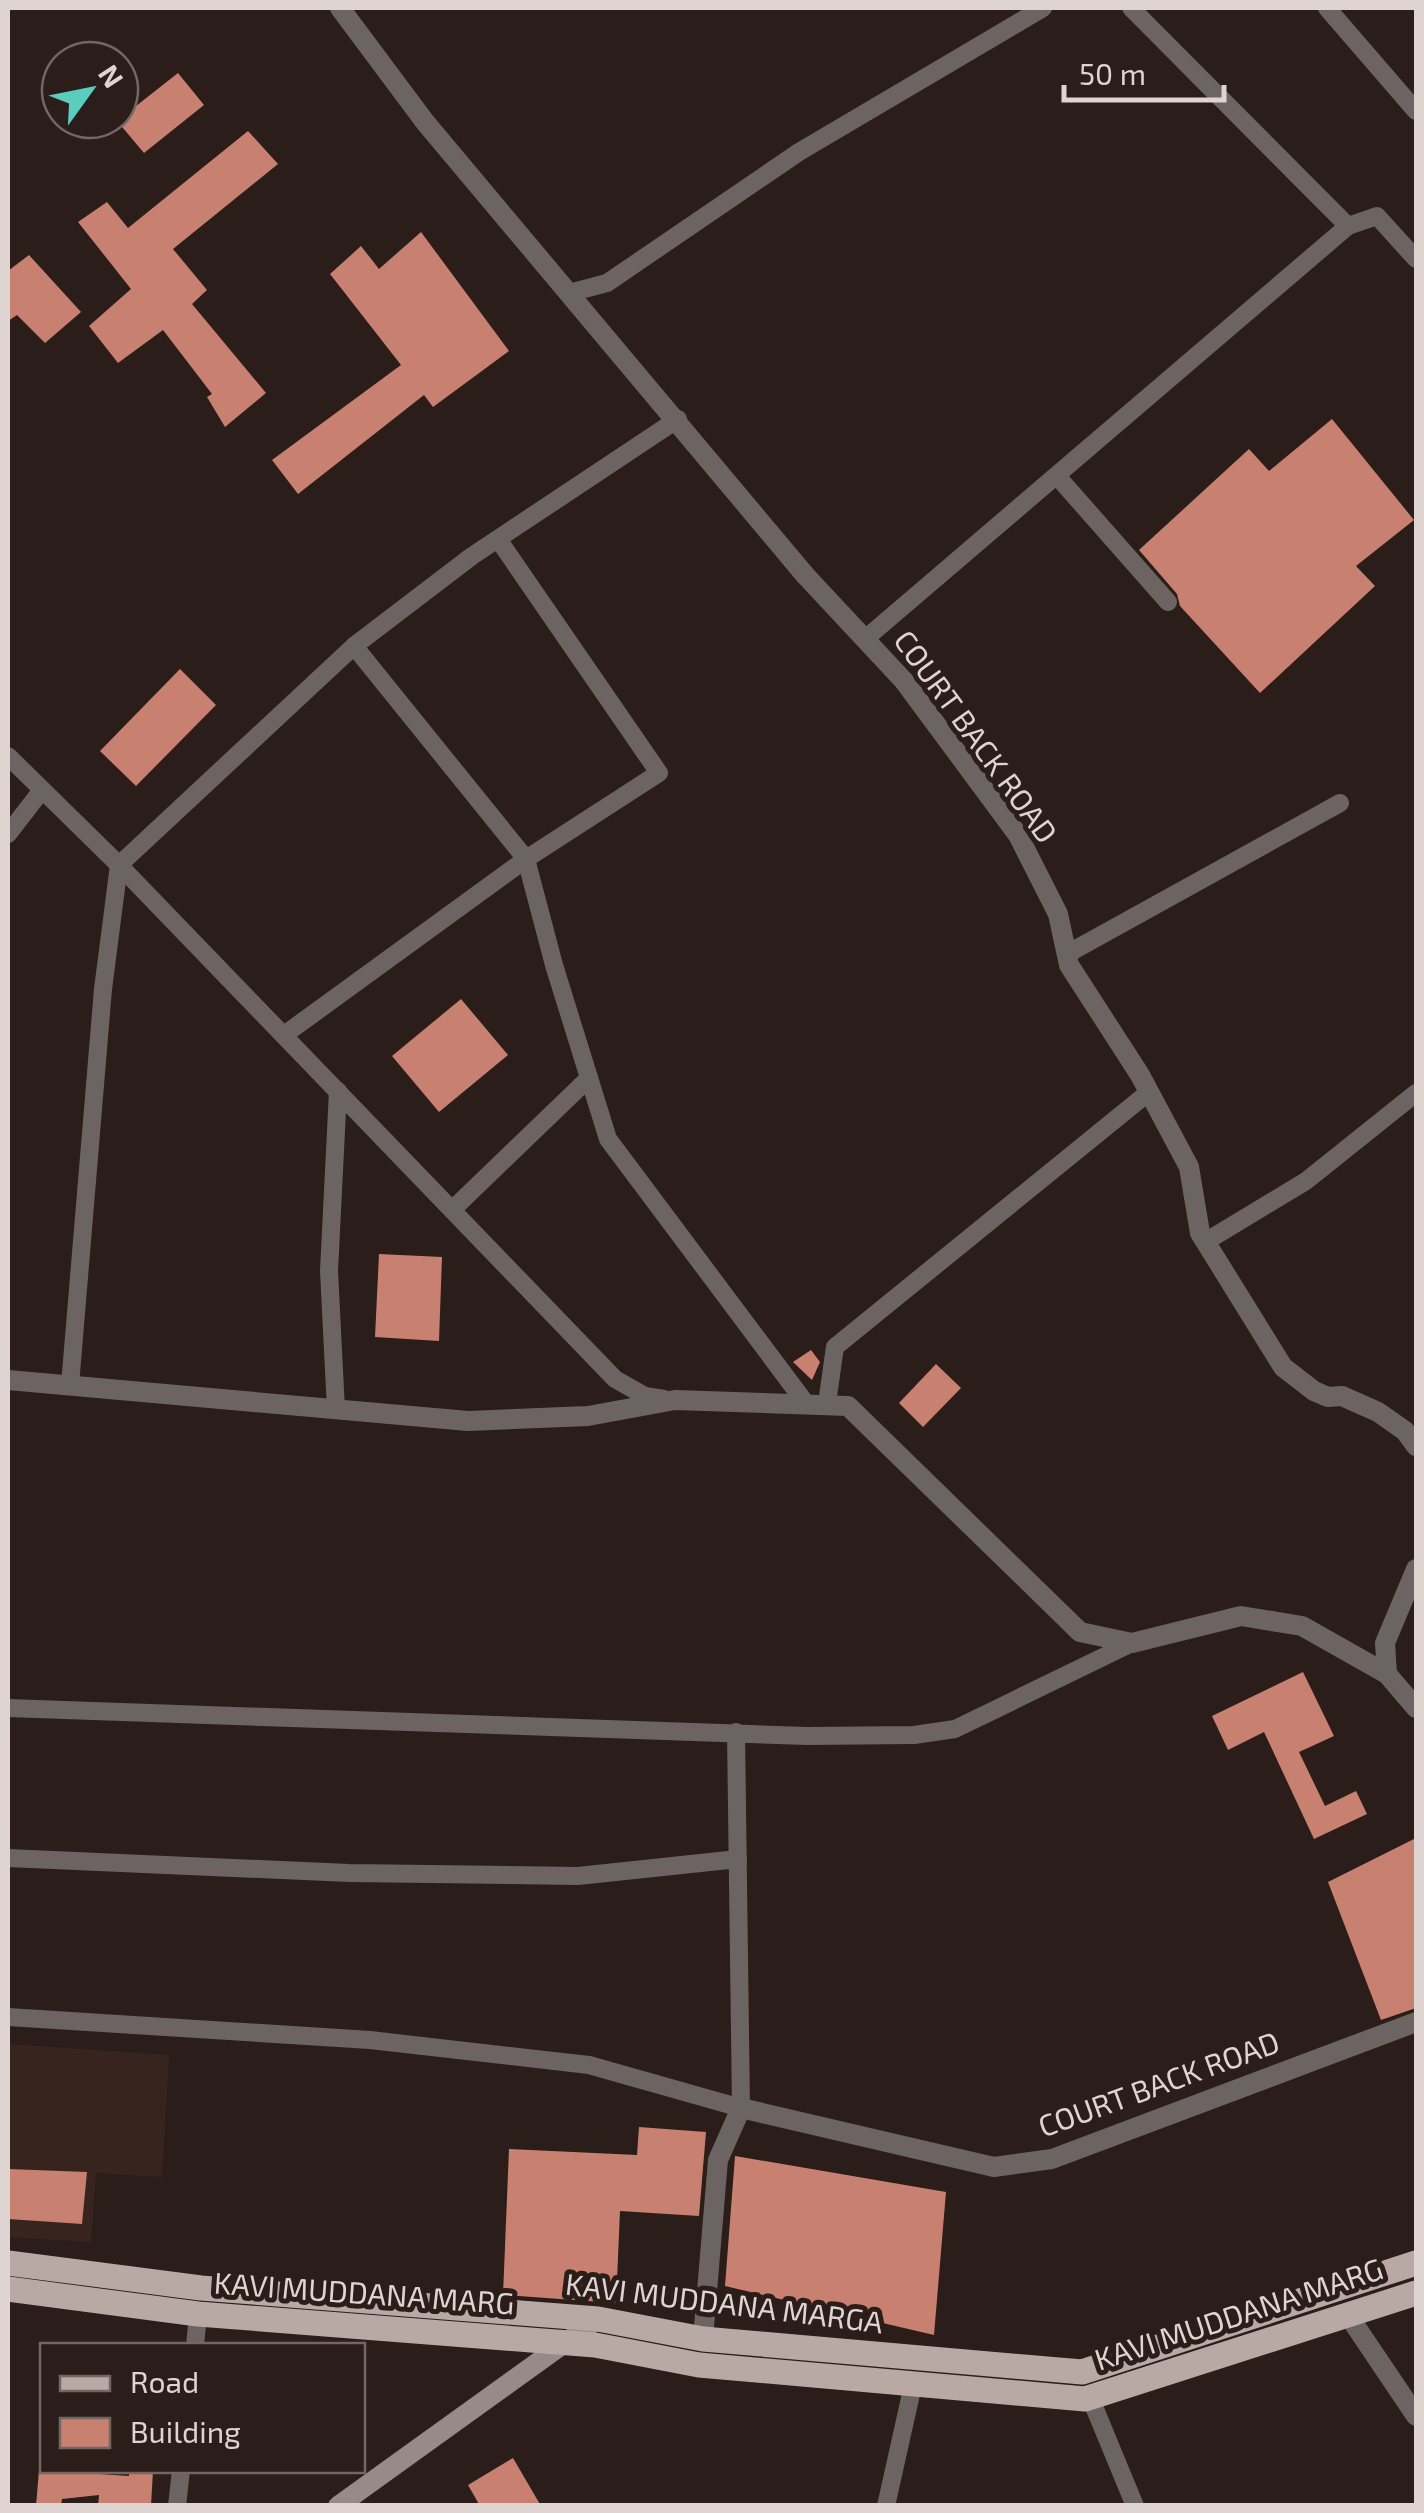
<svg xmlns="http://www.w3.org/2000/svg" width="1424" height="2513" font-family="'Exo 2',sans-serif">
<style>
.built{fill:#38241f}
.building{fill:#c88170}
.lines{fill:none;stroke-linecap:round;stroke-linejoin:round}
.minor{stroke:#6c6462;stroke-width:18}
.tertiary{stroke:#6c6462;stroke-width:20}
.secondary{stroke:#978b88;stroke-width:20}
.primary{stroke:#b9a9a5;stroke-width:25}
.labels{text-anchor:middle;stroke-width:10;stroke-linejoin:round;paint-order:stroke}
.street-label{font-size:30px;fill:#ded4d2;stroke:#2b1d19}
</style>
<rect width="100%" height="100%" fill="#2b1d19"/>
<path class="built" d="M 8,2044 L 169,2055 L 162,2177 L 96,2173 L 91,2242 L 8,2237 Z"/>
<g class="building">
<path d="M 178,73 L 204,105 L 144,153 L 117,121 Z"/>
<path d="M 248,131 L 278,164 L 173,249 L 207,290 L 192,304 L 266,393 L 225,427 L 207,397 L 212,394 L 163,330 L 118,363 L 89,326 L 131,289 L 78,222 L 107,202 L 128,228 Z"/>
<path d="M 421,232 L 509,351 L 433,407 L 424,395 L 298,494 L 272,460 L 401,365 L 330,274 L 361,246 L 379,269 Z"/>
<path d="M 29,255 L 81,312 L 45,343 L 17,315 L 8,321 L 8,271 Z"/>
<path d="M 1332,419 L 1414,520 L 1356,566 L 1375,586 L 1260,693 L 1180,606 L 1177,594 L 1139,550 L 1249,449 L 1269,471 Z"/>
<path d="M 180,669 L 216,705 L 136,786 L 100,751 Z"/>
<path d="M 461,999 L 508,1055 L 439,1112 L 392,1056 Z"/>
<path d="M 379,1254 L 442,1257 L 439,1341 L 375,1337 Z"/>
<path d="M 811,1350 L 820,1362 L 812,1380 L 793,1362 Z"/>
<path d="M 936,1364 L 961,1388 L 923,1427 L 899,1403 Z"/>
<path d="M 1303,1672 L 1334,1736 L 1299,1752 L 1325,1806 L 1356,1791 L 1367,1814 L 1314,1839 L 1264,1732 L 1228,1750 L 1212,1716 Z"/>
<path d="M 1416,1838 L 1416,2008 L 1381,2020 L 1328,1882 Z"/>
<path d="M 639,2127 L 706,2132 L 699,2216 L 620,2211 L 616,2303 L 503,2295 L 509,2149 L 637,2155 Z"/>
<path d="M 735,2156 L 946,2192 L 934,2335 L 725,2286 Z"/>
<path d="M 8,2169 L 87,2172 L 82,2224 L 8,2219 Z"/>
<path d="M 513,2458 L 541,2506 L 480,2506 L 468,2485 Z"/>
<path d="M 39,2470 L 129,2476 L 129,2470 L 153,2470 L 151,2506 L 98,2506 L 99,2495 L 62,2499 L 61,2506 L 36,2506 Z"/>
</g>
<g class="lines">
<g class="minor">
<path d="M 1131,8 L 1348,226"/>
<path d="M 1327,8 L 1416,111"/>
<path d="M 569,293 L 607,283 L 799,152 L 1043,8"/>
<path d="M 1057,476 L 1168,602"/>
<path d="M 865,639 L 1348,226 L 1377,216 L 1416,259"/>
<path d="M 354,646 L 526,859 L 554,965 L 608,1139 L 804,1401"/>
<path d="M 8,756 L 119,865 L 615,1379 L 645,1396 L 664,1399"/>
<path d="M 8,834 L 42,790"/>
<path d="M 1067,954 L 1340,803"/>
<path d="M 284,1035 L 526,859 L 659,773 L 498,539"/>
<path d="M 452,1210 L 589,1078"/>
<path d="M 1205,1242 L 1306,1181 L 1416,1093"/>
<path d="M 70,1385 L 103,989 L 119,865 L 354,646 L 472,556 L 678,419"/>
<path d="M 827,1403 L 835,1347 L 1149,1092"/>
<path d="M 336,1410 L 329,1271 L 338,1091"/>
<path d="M 8,1708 L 807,1736 L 914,1735 L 955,1729 L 1132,1643"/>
<path d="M 8,1858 L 349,1873 L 578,1876 L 738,1859"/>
<path d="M 8,2017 L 370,2040 L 589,2065 L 741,2108 L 736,1732"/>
<path d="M 195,2346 L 198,2314"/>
<path d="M 1090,2397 L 1135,2506"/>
<path d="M 177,2506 L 181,2470"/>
<path d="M 886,2506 L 913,2385"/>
</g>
<g class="tertiary">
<path d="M 340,8 L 425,122 L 805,575 L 904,681 L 1018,835 L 1058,914 L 1069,965 L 1140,1075 L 1189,1167 L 1200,1233 L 1283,1367 L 1314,1391 L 1328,1397 L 1342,1396 L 1378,1412 L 1405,1431 L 1416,1446"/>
<path d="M 8,1380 L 468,1421 L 588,1416 L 675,1400 L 848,1406 L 1080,1632 L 1132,1643 L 1241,1616 L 1302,1626 L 1387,1674 L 1416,1708"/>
<path d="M 1387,1674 L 1385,1643 L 1416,1569"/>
<path d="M 1348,2315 L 1416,2416"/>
<path d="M 703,2339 L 718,2160 L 741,2108 L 994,2167 L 1052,2159 L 1416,2022"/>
</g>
<path class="secondary" d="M 338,2506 L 598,2319"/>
<g class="primary">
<path d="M 8,2263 L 201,2288 L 598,2319 L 703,2339 L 1082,2372 L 1416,2263"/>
<path d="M 8,2289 L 198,2314 L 595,2345 L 699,2365 L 1085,2399 L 1416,2293"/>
</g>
</g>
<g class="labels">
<g class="street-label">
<text transform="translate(975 737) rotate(54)" y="10">COURT BACK ROAD</text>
<text transform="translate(1159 2085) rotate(-20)" y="10">COURT BACK ROAD</text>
<text transform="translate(364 2294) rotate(4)" y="10">KAVI MUDDANA MARG</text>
<text transform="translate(724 2304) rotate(7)" y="10">KAVI MUDDANA MARGA</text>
<text transform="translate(1239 2315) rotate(-18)" y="10">KAVI MUDDANA MARG</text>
</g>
</g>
<rect width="1424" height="2513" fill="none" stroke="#ded4d2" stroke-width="20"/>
<rect x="40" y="2343" width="325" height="130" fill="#2b1d19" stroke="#736663" stroke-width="2.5"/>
<rect x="60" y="2376" width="50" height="15" fill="#b9a9a5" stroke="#736663" stroke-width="2.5"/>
<text x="130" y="2393" font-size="30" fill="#ded4d2">Road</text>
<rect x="60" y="2418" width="50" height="30" fill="#c88170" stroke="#736663" stroke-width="2.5"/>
<text x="130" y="2443" font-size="30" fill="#ded4d2">Building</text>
<g transform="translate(90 90) rotate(57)"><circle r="48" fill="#2b1d19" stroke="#736663" stroke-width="2.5"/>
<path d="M0-8L18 38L0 25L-18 38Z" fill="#59cebf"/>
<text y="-15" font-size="28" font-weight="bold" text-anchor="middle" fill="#ded4d2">N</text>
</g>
<path d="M1064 85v15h160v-15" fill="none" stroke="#ded4d2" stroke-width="5"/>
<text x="1079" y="85" font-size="30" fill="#ded4d2" stroke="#2b1d19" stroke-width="8" paint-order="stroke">50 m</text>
</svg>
